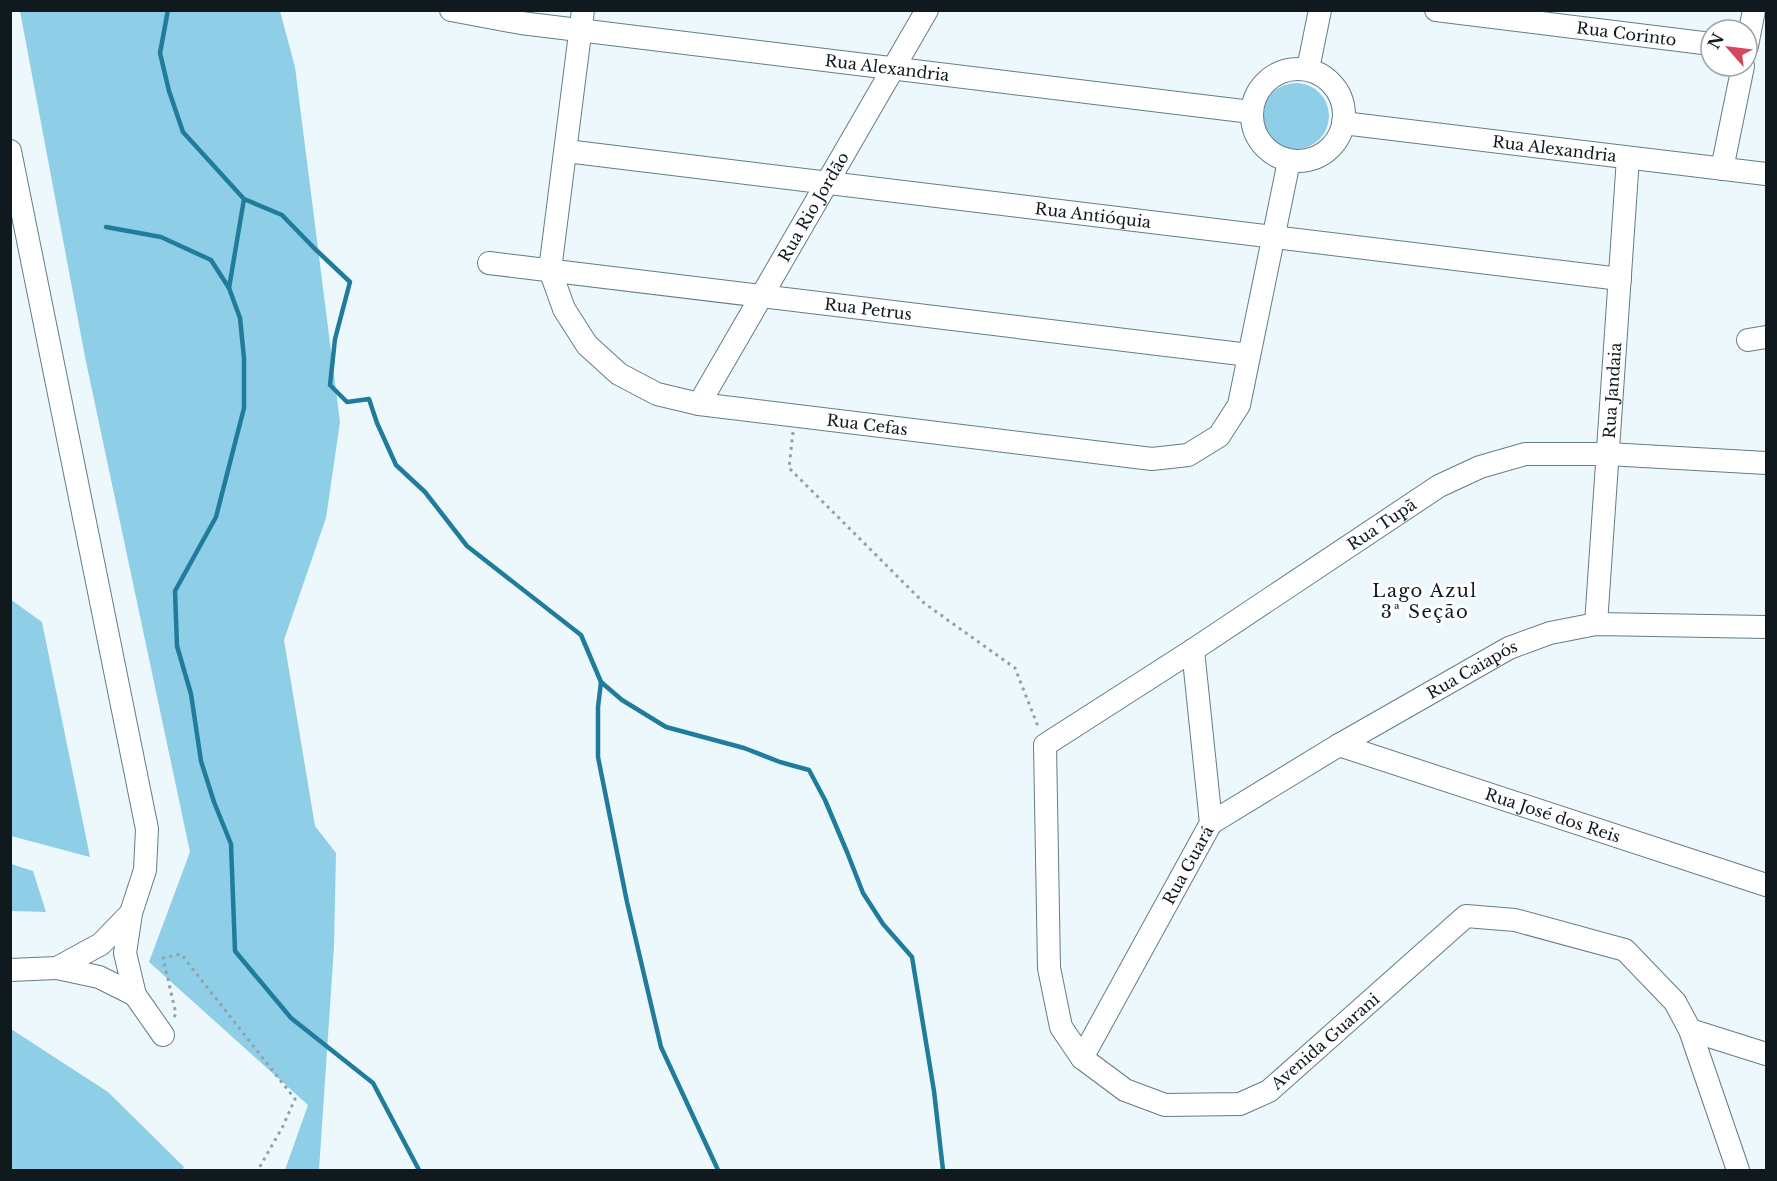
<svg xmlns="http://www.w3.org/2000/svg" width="1777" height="1181" font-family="'Libre Baskerville',serif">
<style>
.green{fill:#8fcee7}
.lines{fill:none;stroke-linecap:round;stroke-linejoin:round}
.stream{stroke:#1f7d9b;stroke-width:4.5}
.minor-casing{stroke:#637d87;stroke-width:24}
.path{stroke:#95a0a4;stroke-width:3;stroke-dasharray:3 4.5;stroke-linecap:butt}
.minor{stroke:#fff;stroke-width:22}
.labels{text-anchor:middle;stroke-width:6;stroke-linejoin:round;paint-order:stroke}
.street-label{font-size:16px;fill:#101a1e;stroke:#fff}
.neighbourhood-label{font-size:18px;letter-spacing:1.5px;fill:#101a1e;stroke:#fff}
</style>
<rect width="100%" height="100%" fill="#edf8fd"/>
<g class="green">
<path d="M 20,11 L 280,11 L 295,67 L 340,422 L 326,518 L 284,640 L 315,826 L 336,853 L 334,947 L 319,1170 L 285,1170 L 308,1105 L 149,962 L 190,852 L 85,357 Z"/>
<circle cx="1296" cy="116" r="33"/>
<path d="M 10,599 L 42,622 L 90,857 L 11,836 Z"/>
<path d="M 11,864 L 33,871 L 46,912 L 11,911 Z"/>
<path d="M 11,1029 L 108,1092 L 184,1167 L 182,1170 L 11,1170 Z"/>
</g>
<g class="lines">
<g class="stream">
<path d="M 168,10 L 160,53 L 169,91 L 183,132 L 244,199 L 229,288 L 240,318 L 244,358 L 244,408 L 216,517 L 175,591 L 177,646 L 191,694 L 201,761 L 214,802 L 231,844 L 235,951 L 291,1018 L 373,1083 L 419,1170"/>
<path d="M 244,199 L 282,215 L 314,248 L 350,282 L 335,339 L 330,385 L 347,402 L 369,399 L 377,423 L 396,465 L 425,492 L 467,546 L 581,635 L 601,682 L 622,700 L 666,727 L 744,748 L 780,762 L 809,770 L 825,800 L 847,852 L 863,893 L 883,924 L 912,957 L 934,1091 L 943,1170"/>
<path d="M 106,227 L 161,237 L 211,260 L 229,288"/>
<path d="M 601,682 L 598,707 L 598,757 L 627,902 L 661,1047 L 718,1170"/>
</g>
<defs>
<g id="minor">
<path id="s1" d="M 451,10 L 521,23 L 1251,112"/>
<path id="s2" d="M 583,10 L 550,270 L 564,309 L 587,345 L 619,374 L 657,394 L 699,404 L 1152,459 L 1188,455 L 1219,436 L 1239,405 L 1289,161"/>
<path id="s3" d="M 1436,10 L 1711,44"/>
<path d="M 1747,46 L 1754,10"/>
<circle cx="1298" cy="115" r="46"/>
<path d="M 1308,69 L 1320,10"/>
<path id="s4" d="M 1343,123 L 1766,174"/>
<path d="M 10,151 L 147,829 L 145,870 L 131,913 L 101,944 L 57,968 L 10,970"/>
<path id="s5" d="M 566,151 L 1620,279"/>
<path d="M 1722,169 L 1743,66"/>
<path id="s6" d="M 489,263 L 1249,355"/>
<path d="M 1748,340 L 1766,337"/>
<path id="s7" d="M 699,404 L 927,10"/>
<path id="s8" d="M 1596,624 L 1628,158"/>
<path id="s9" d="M 1339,745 L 1766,885"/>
<path id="s10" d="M 1211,823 L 1339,745 L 1509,648 L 1550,633 L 1596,624 L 1766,627"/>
<path d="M 57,968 L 99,977 L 135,995 L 125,953 L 131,913"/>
<path d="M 135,995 L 163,1035"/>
<path d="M 1690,1030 L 1766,1054"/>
<path id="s11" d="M 1082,1058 L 1211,823 L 1193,650"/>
<path id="s12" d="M 1738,1170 L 1690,1030 L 1675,1002 L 1625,950 L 1515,920 L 1466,916 L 1269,1091 L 1240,1104 L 1165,1105 L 1125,1090 L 1082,1058 L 1061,1027 L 1049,968 L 1045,745 L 1193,650 L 1439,486 L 1480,467 L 1525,454 L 1608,454 L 1766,463"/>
</g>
</defs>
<use href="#minor" class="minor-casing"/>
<g class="path">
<path d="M 793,432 L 789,468 L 924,603 L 1015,668 L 1039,729"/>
<path d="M 174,1017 L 176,1014 L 163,958 L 181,954 L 295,1099 L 283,1126 L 258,1170"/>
</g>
<use href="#minor" class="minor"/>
</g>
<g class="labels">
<g class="street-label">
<text dy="6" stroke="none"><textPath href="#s3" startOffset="192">Rua Corinto</textPath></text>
<text dy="6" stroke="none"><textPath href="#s1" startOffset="440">Rua Alexandria</textPath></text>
<text dy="6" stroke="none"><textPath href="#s4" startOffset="213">Rua Alexandria</textPath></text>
<text dy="6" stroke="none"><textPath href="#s7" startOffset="228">Rua Rio Jordão</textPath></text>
<text dy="6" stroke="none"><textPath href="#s5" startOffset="531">Rua Antióquia</textPath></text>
<text dy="6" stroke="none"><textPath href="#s6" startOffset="382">Rua Petrus</textPath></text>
<text dy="6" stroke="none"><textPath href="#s8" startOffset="234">Rua Jandaia</textPath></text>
<text dy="6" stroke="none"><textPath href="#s2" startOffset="645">Rua Cefas</textPath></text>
<text dy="6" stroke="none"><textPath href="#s12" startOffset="1605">Rua Tupã</textPath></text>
<text dy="6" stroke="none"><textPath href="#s10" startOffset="303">Rua Caiapós</textPath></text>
<text dy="6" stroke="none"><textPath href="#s9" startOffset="225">Rua José dos Reis</textPath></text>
<text dy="6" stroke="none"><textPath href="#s11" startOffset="220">Rua Guará</textPath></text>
<text transform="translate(1325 1041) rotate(-41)" y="6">Avenida Guarani</text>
</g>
<g class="neighbourhood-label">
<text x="1425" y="597">Lago Azul<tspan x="1425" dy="21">3ª Seção</tspan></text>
</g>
</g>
<rect width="1777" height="1181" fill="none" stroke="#101a1e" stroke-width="24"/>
<g transform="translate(1729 48) rotate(298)"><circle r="28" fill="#ffffff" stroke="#9fa3a5" stroke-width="1.5"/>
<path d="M0-4.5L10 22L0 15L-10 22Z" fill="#d5455d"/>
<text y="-9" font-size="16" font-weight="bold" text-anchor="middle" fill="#101a1e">N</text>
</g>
</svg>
